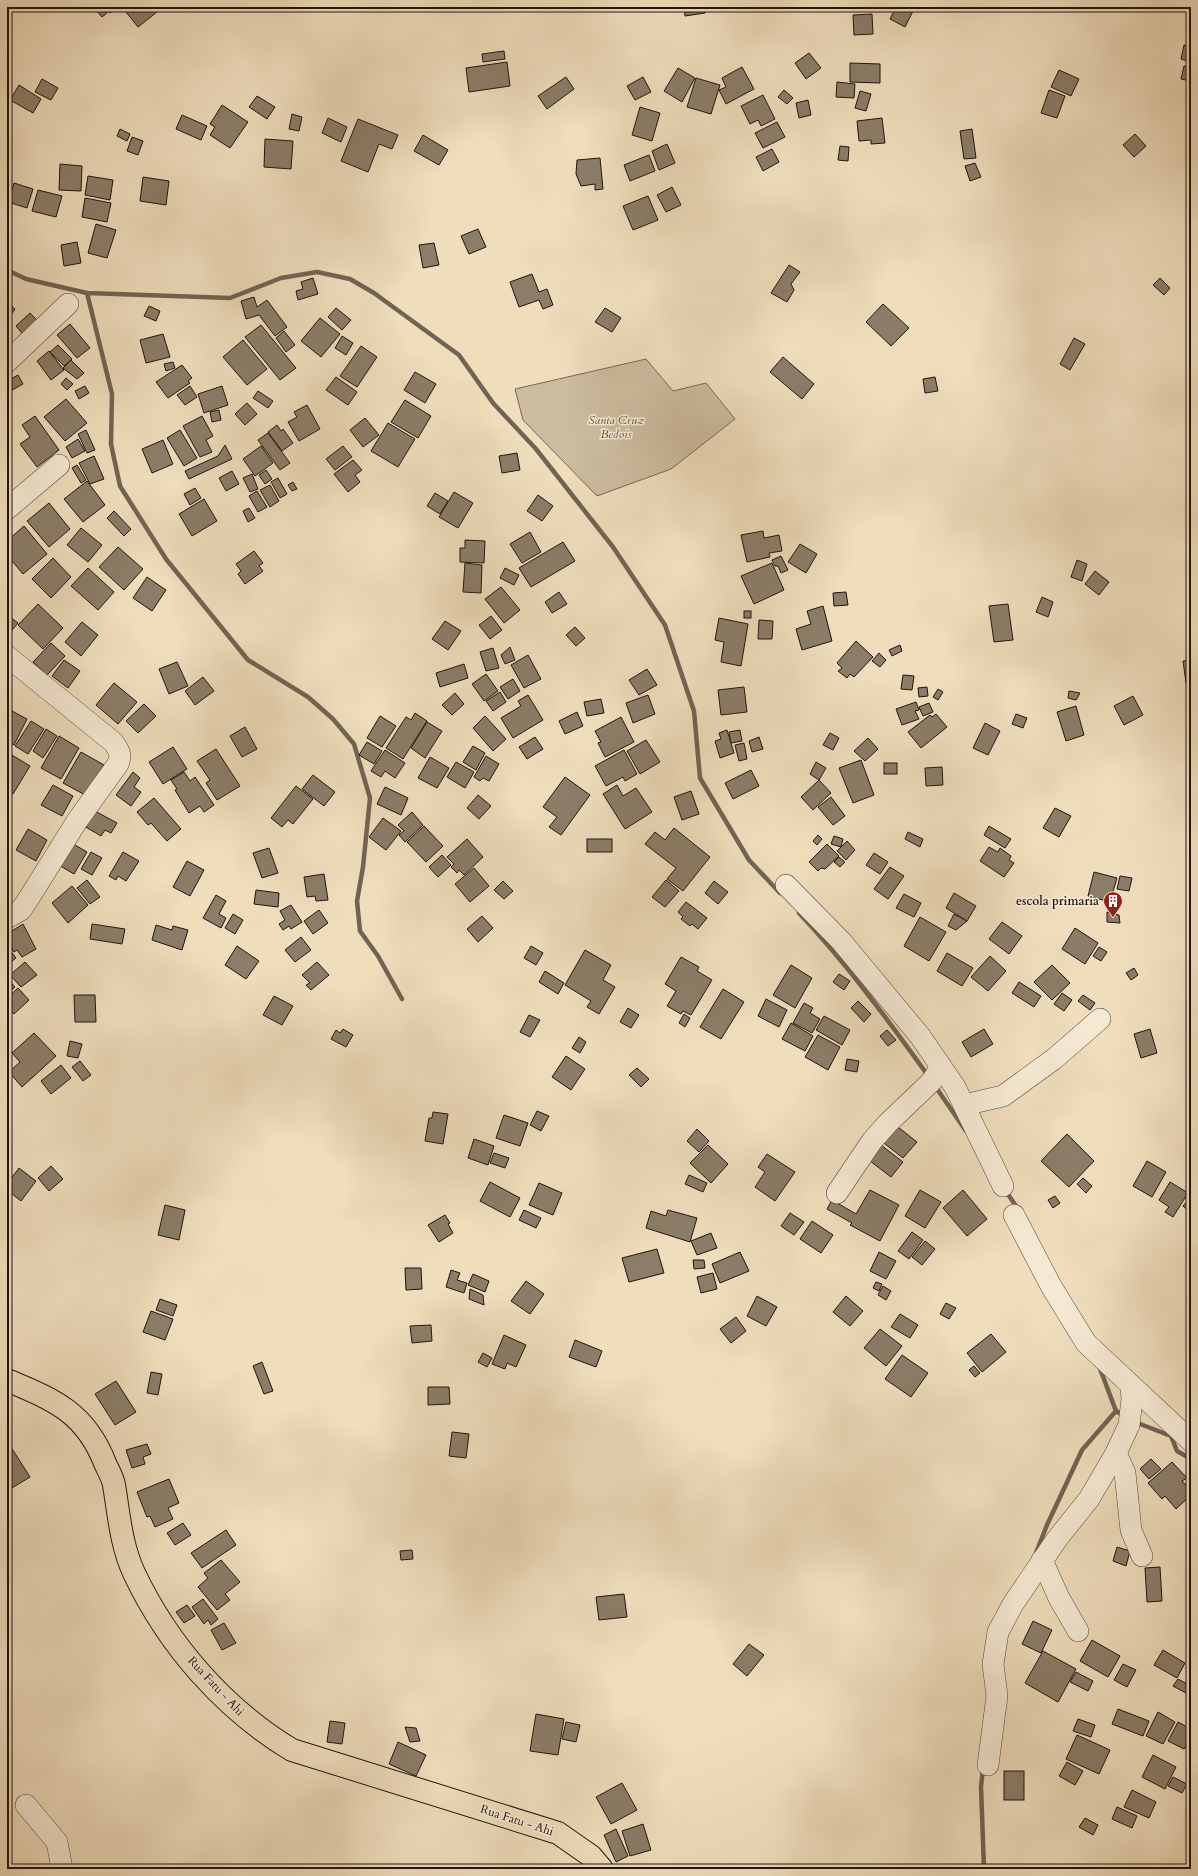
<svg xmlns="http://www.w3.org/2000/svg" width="1198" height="1876" font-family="Cardo,serif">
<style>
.green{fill:#ccbb9e;stroke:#766856}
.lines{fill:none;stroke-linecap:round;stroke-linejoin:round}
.stream{stroke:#716453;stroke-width:4.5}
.building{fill:#8b7d68;stroke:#1f140e}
.minor-casing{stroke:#53463a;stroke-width:22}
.major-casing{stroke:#1f140e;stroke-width:24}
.minor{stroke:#f5e9d3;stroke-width:21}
.major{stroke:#efddbc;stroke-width:22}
.labels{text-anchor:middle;stroke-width:3;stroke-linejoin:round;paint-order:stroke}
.park-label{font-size:12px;font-style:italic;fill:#5c4e40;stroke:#f5e9d3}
.poi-label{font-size:12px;font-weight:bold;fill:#1f140e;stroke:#f5e9d3;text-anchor:end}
.street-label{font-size:12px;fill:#1f140e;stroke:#f5e9d3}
</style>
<rect width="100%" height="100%" fill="#efddbc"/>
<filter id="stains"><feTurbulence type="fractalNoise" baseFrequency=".005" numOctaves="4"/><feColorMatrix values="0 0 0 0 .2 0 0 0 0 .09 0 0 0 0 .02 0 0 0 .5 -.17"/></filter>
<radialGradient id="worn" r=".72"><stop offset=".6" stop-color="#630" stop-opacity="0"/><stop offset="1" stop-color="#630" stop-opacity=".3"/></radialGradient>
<path class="green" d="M 646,359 L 673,391 L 706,383 L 735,419 L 671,469 L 597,496 L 523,420 L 515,389 Z"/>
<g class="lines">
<g class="stream">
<path d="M 7,270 L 26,279 L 87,293 L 230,298 L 281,278 L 317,272 L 350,279 L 374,293 L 459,355 L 493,403 L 536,449 L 613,547 L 665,625 L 694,711 L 700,778 L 749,860 L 780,893"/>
<path d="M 87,293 L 112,394 L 111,444 L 120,486 L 166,559 L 248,660 L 308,697 L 333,719 L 354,744 L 370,798 L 363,867 L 357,901 L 360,931 L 378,956 L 402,999"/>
<path d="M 799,913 C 847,964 888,1020 929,1077"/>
<path d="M 935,1086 L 966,1131"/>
<path d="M 1005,1190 L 1018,1209"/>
<path d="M 1099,1366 L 1116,1411 L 1124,1416"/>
<path d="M 1135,1422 L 1171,1436 L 1177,1451 L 1191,1459"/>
<path d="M 1036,1553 L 1047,1525 L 1082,1450 L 1116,1411"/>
<path d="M 983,1768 L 981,1787 L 984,1869"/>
</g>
</g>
<g class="building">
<path d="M 95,7 L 102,7 L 107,13 L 102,17 L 94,8 Z"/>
<path d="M 106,7 L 117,7 L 110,13 Z"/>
<path d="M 122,7 L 153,7 L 157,12 L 138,27 Z"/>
<path d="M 684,7 L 704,7 L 705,13 L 685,16 Z"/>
<path d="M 896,7 L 906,7 L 913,11 L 905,27 L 890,19 Z"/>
<path d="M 872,14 L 873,34 L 854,35 L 853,15 Z"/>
<path d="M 1184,45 L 1191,47 L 1191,62 L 1181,59 Z"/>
<path d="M 504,51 L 505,59 L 483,62 L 482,54 Z"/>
<path d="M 809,53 L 821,68 L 806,79 L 795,63 Z"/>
<path d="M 507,62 L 510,86 L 469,92 L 466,68 Z"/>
<path d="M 850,63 L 880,64 L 880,83 L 850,82 Z"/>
<path d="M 1184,66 L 1191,68 L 1191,81 L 1181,79 Z"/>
<path d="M 742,67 L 754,89 L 726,104 L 719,90 L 726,87 L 722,78 Z"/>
<path d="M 678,68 L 695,78 L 682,102 L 664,91 Z"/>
<path d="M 1059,70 L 1079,79 L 1071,96 L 1051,87 Z"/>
<path d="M 566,77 L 574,89 L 547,109 L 538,96 Z"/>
<path d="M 643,77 L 651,92 L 635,100 L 627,86 Z"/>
<path d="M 696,78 L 720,85 L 711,114 L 687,107 Z"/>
<path d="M 42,79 L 58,88 L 51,100 L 35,92 Z"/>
<path d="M 837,82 L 855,84 L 854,98 L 836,97 Z"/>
<path d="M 19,85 L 41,99 L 33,113 L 10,100 Z"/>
<path d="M 784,90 L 793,98 L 787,104 L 778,97 Z"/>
<path d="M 1049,90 L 1065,96 L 1057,118 L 1041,113 Z"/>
<path d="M 860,91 L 871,94 L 866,111 L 855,108 Z"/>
<path d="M 763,95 L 775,119 L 761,126 L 758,120 L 750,124 L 741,106 Z"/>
<path d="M 257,96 L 275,107 L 267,119 L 249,107 Z"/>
<path d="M 808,100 L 811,115 L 799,118 L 796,103 Z"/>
<path d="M 222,105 L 248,122 L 230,148 L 210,135 L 215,127 L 210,124 Z"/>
<path d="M 640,107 L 660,113 L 652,141 L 632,135 Z"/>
<path d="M 292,114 L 302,117 L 299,131 L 289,129 Z"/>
<path d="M 182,115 L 207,126 L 201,140 L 176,129 Z"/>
<path d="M 328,118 L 347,127 L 341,142 L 322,133 Z"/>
<path d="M 882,118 L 885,143 L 871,144 L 871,140 L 859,141 L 857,121 Z"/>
<path d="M 358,119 L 398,135 L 392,149 L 379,144 L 368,172 L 341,161 Z"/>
<path d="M 777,122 L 785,137 L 763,148 L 755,133 Z"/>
<path d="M 120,129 L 130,134 L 127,141 L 117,136 Z"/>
<path d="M 972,129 L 976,158 L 964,159 L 960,131 Z"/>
<path d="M 1135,134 L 1146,146 L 1134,157 L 1123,145 Z"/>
<path d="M 423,135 L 448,150 L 439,165 L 414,151 Z"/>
<path d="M 132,137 L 143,141 L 138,155 L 127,151 Z"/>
<path d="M 265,139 L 293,141 L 291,169 L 264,167 Z"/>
<path d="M 667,144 L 675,163 L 659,170 L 652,151 Z"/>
<path d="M 840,146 L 849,147 L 848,161 L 838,160 Z"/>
<path d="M 772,149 L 779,162 L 763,171 L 756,157 Z"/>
<path d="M 649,155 L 655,171 L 630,181 L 624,165 Z"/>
<path d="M 600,158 L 603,189 L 595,190 L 595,184 L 581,186 L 576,174 L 577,160 Z"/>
<path d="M 975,163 L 981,177 L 970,181 L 965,166 Z"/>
<path d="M 60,164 L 82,166 L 81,191 L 59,190 Z"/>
<path d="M 88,176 L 113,180 L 110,200 L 85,195 Z"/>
<path d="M 143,177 L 169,181 L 166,205 L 140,201 Z"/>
<path d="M 14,183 L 33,189 L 27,208 L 8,202 Z"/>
<path d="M 672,187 L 681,205 L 666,212 L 657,195 Z"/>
<path d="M 38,190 L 62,196 L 56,217 L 32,211 Z"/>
<path d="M 648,196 L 658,220 L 633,230 L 623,206 Z"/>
<path d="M 85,198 L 111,203 L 107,222 L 82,217 Z"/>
<path d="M 96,224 L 116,230 L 107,258 L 88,253 Z"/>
<path d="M 478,229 L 486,247 L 469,254 L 461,236 Z"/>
<path d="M 77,242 L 81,263 L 64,266 L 61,245 Z"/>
<path d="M 434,243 L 439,265 L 423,268 L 419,245 Z"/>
<path d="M 789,265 L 800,272 L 791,284 L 794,290 L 787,302 L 771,293 Z"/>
<path d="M 532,274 L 539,292 L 547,289 L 553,305 L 543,309 L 539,300 L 519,307 L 510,282 Z"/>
<path d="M 313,278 L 318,294 L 298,300 L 296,291 L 303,289 L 301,282 Z"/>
<path d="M 1160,278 L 1170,288 L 1164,295 L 1153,285 Z"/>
<path d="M 254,297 L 257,307 L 267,300 L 287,327 L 275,336 L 259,315 L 246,319 L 241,301 Z"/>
<path d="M 883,304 L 909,328 L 891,346 L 866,322 Z"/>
<path d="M 10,305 L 15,309 L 11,315 L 7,311 Z"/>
<path d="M 149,306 L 160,311 L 156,321 L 144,316 Z"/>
<path d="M 336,308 L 351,320 L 342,330 L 328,317 Z"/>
<path d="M 605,308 L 621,318 L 612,332 L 595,322 Z"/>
<path d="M 30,313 L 41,324 L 26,338 L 16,326 Z"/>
<path d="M 320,318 L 340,334 L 321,357 L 301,341 Z"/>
<path d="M 70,324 L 90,348 L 77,358 L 57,335 Z"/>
<path d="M 261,325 L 296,368 L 280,380 L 245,337 Z"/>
<path d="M 284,331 L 295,345 L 286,352 L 276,338 Z"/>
<path d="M 163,334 L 170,357 L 146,363 L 140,340 Z"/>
<path d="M 342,336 L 353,343 L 346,355 L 335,348 Z"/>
<path d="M 1074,338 L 1085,344 L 1070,370 L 1060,364 Z"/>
<path d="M 243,340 L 267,369 L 247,385 L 223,357 Z"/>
<path d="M 58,345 L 72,359 L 64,366 L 50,352 Z"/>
<path d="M 361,346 L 377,357 L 357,387 L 340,376 Z"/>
<path d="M 49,351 L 64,370 L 51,380 L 37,361 Z"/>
<path d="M 783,357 L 814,384 L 802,399 L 770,372 Z"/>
<path d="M 71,360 L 84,373 L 77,379 L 63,368 Z"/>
<path d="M 173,362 L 175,368 L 166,371 L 164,364 Z"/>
<path d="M 182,365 L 192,378 L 188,381 L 190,383 L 168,398 L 156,382 Z"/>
<path d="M 415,372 L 436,384 L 425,403 L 404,390 Z"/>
<path d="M 18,375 L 23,384 L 7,393 L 7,381 Z"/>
<path d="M 336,377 L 357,392 L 348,405 L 326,390 Z"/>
<path d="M 935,377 L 938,391 L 925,393 L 923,379 Z"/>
<path d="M 66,378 L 73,384 L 67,390 L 61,384 Z"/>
<path d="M 85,386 L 89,393 L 79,399 L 75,391 Z"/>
<path d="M 190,386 L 197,397 L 185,405 L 177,395 Z"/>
<path d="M 222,386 L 228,405 L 204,413 L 198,394 Z"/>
<path d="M 258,391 L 273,401 L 268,408 L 253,398 Z"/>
<path d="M 66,399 L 87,423 L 65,441 L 44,417 Z"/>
<path d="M 405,400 L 431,416 L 418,438 L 391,422 Z"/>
<path d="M 247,403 L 257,414 L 245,425 L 235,414 Z"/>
<path d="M 307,405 L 320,429 L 299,441 L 288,422 L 297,417 L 294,412 Z"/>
<path d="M 219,410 L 221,420 L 212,422 L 210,412 Z"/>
<path d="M 35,416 L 59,450 L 37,467 L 20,444 L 30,437 L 22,425 Z"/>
<path d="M 202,416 L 213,436 L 206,440 L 212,452 L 200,457 L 183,426 Z"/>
<path d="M 365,418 L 379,435 L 363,447 L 350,430 Z"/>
<path d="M 388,423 L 415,439 L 398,467 L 371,451 Z"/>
<path d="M 277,425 L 281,431 L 283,429 L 293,443 L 282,451 L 268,432 Z"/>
<path d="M 86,430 L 95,450 L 87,453 L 78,434 Z"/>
<path d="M 180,430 L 197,458 L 184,466 L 167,438 Z"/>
<path d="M 268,433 L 290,463 L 280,470 L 258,440 Z"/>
<path d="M 78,439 L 85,451 L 72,458 L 66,447 Z"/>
<path d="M 163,440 L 173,464 L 152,473 L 142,449 Z"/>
<path d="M 225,445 L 232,459 L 189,479 L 185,471 L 218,456 Z"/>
<path d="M 261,446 L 273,463 L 255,476 L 243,459 Z"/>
<path d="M 343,446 L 352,457 L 335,470 L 326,459 Z"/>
<path d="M 517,453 L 520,470 L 502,473 L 499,456 Z"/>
<path d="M 94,456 L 104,479 L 90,484 L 79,463 Z"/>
<path d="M 353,460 L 362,470 L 355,475 L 360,482 L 348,492 L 334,474 Z"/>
<path d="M 77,465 L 86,480 L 81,483 L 72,468 Z"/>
<path d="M 266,470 L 272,479 L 265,484 L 259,475 Z"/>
<path d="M 232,471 L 239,484 L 226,491 L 219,478 Z"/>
<path d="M 252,474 L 258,489 L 250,492 L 243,478 Z"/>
<path d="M 278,478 L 287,494 L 280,498 L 271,482 Z"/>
<path d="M 87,481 L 105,505 L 83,522 L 64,499 Z"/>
<path d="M 293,482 L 297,489 L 292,491 L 288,485 Z"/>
<path d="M 270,485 L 279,501 L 270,507 L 260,490 Z"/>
<path d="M 195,488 L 201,498 L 190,505 L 184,494 Z"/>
<path d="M 257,491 L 267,507 L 258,512 L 249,496 Z"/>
<path d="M 454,492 L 473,503 L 458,528 L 439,517 Z"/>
<path d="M 435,493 L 448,501 L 440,514 L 427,506 Z"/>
<path d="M 538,495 L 553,506 L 542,521 L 527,511 Z"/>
<path d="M 204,499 L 217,521 L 192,536 L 179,514 Z"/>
<path d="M 49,503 L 70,529 L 49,547 L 27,521 Z"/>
<path d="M 249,508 L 255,518 L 248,522 L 243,511 Z"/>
<path d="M 114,511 L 131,529 L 124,536 L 107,518 Z"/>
<path d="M 24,526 L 47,554 L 23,574 L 7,555 L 7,541 Z"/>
<path d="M 81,528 L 102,545 L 88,562 L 67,545 Z"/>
<path d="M 763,531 L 764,538 L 779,535 L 782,551 L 769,553 L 770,557 L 747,562 L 741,535 Z"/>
<path d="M 530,532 L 541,552 L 522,563 L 510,544 Z"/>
<path d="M 465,540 L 485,541 L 484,563 L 460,562 L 460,548 L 465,548 Z"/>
<path d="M 563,542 L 575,561 L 531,587 L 519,568 Z"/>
<path d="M 800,544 L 817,554 L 806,573 L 788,562 Z"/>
<path d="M 118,547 L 143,569 L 124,590 L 99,567 Z"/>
<path d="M 254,551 L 263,563 L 259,566 L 263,571 L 245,584 L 238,574 L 241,571 L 236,564 Z"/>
<path d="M 781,556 L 788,570 L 781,573 L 778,566 L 775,566 L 772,560 Z"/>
<path d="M 53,558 L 71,577 L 51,598 L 32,579 Z"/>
<path d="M 1077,560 L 1087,564 L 1082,581 L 1071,577 Z"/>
<path d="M 465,563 L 482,565 L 481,593 L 463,592 Z"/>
<path d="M 772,563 L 784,590 L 754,604 L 741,576 Z"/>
<path d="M 88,568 L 114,592 L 98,610 L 71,586 Z"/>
<path d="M 505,568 L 519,575 L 514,585 L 500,578 Z"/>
<path d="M 1095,571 L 1109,582 L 1099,595 L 1085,584 Z"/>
<path d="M 147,577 L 166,590 L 152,611 L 133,598 Z"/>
<path d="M 501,587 L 520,610 L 504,623 L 485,599 Z"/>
<path d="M 559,592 L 567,604 L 552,613 L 545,602 Z"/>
<path d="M 846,592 L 848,605 L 834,606 L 833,593 Z"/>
<path d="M 1042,597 L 1053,602 L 1048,617 L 1036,612 Z"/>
<path d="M 38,604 L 63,628 L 43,649 L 18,625 Z"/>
<path d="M 1008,604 L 1013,640 L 994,642 L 989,606 Z"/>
<path d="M 823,606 L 832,641 L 802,650 L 796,629 L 811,624 L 807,611 Z"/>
<rect x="744" y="611" width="7" height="7"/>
<path d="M 7,615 L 18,623 L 7,636 Z"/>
<path d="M 491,616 L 502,630 L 490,639 L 479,625 Z"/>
<path d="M 719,618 L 748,624 L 741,666 L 721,662 L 724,642 L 715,640 Z"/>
<path d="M 759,620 L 773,621 L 772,639 L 758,639 Z"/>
<path d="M 445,621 L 461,631 L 448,650 L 432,639 Z"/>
<path d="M 82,622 L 98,635 L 81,656 L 65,642 Z"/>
<path d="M 575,627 L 585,638 L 576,646 L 566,635 Z"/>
<path d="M 856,641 L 873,657 L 854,677 L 850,674 L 847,678 L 838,671 L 842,668 L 837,663 Z"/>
<path d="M 51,643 L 65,656 L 47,675 L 33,662 Z"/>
<path d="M 900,645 L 902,651 L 892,656 L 889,650 Z"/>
<path d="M 510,647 L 515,660 L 505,664 L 501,655 Z"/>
<path d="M 493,648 L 499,668 L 486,671 L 480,652 Z"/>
<path d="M 879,653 L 886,660 L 880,667 L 872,661 Z"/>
<path d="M 528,655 L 541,679 L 524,688 L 511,665 Z"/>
<path d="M 64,660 L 80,671 L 68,688 L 52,676 Z"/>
<path d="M 1191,660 L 1191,682 L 1186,683 L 1183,661 Z"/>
<path d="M 177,662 L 188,686 L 169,694 L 159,669 Z"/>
<path d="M 464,664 L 468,678 L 440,687 L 436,673 Z"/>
<path d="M 647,669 L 657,685 L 639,695 L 629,680 Z"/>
<path d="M 486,674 L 498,691 L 484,701 L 472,684 Z"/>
<path d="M 903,675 L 914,676 L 912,690 L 901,689 Z"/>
<path d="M 203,677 L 214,691 L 195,705 L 185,691 Z"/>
<path d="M 513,679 L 520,691 L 508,699 L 500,687 Z"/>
<path d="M 114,683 L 137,702 L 118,724 L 96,705 Z"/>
<path d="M 744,687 L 747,712 L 721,715 L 718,690 Z"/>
<path d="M 927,687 L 928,696 L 919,697 L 918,688 Z"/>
<path d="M 938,689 L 943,692 L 938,700 L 933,697 Z"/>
<path d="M 1069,691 L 1080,693 L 1076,700 L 1068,698 Z"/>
<path d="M 500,692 L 506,702 L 493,711 L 486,701 Z"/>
<path d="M 455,693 L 464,704 L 452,715 L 442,705 Z"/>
<path d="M 528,695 L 543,720 L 513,738 L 501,718 L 521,706 L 518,701 Z"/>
<path d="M 648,695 L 655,714 L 633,723 L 626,703 Z"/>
<path d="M 1133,696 L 1143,715 L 1124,725 L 1114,706 Z"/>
<path d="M 601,699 L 604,713 L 587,716 L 584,702 Z"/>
<path d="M 916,702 L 919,710 L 915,711 L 919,719 L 902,725 L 896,709 Z"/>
<path d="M 929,703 L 933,712 L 923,716 L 919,707 Z"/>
<path d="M 144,704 L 156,716 L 138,733 L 126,721 Z"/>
<path d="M 1076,706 L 1084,735 L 1066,741 L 1057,712 Z"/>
<path d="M 12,711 L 27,719 L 14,745 L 7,741 L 7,721 Z"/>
<path d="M 577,712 L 583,726 L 565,734 L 559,721 Z"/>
<path d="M 415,713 L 427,721 L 403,759 L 386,748 L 406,717 L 411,720 Z"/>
<path d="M 936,714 L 947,727 L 921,748 L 908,732 L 930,715 L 932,717 Z"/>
<path d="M 1016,714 L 1027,718 L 1023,728 L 1012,724 Z"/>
<path d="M 380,716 L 396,726 L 382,747 L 367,738 Z"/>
<path d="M 485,716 L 506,739 L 493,751 L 473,728 Z"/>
<path d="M 621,717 L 634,742 L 605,757 L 598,743 L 601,742 L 595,731 Z"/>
<path d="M 31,721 L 44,729 L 28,754 L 15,746 Z"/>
<path d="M 427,722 L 442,731 L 425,758 L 411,748 Z"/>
<path d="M 985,723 L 1000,731 L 988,755 L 973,748 Z"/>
<path d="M 245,727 L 257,749 L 242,757 L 230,736 Z"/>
<path d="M 46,729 L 57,736 L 43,758 L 33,751 Z"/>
<path d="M 727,730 L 734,753 L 720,758 L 715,741 L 721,739 L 719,733 Z"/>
<path d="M 740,730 L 742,741 L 731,743 L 729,732 Z"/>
<path d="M 830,733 L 839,738 L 833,750 L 823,745 Z"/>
<path d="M 59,736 L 79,748 L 61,779 L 41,768 Z"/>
<path d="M 535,737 L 543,749 L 527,759 L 519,747 Z"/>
<path d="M 759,737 L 763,749 L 752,752 L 749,741 Z"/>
<path d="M 868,738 L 878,749 L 865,761 L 854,751 Z"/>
<path d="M 646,740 L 660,762 L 640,774 L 627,751 Z"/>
<path d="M 367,742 L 382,751 L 374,764 L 359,755 Z"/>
<path d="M 744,743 L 747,759 L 739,761 L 735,745 Z"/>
<path d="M 473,746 L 485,753 L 476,770 L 463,762 Z"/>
<path d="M 173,747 L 187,769 L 163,784 L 149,762 Z"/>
<path d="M 216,749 L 240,786 L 217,800 L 206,783 L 210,780 L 197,761 Z"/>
<path d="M 385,750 L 405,763 L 395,778 L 385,771 L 381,777 L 371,771 Z"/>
<path d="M 624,750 L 637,774 L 625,781 L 623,777 L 606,786 L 595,766 Z"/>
<path d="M 7,752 L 30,766 L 13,794 L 7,791 Z"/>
<path d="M 81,752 L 104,765 L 87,796 L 63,783 Z"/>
<path d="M 486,756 L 499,764 L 489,781 L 483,778 L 480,781 L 474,777 Z"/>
<path d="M 430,757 L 449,768 L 437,788 L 418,778 Z"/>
<path d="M 861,760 L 874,795 L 853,803 L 839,768 Z"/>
<path d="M 456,762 L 474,772 L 465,788 L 447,777 Z"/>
<path d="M 816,762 L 826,768 L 819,780 L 810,774 Z"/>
<rect x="884" y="763" width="13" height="11"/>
<path d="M 942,767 L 943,785 L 926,786 L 925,768 Z"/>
<path d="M 751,770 L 759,786 L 733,799 L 725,783 Z"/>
<path d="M 133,772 L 140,778 L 134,787 L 141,792 L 131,806 L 116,795 Z"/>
<path d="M 184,772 L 190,781 L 195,777 L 214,805 L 204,812 L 200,806 L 189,813 L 175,790 L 177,789 L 171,780 Z"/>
<path d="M 313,775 L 335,792 L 324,806 L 302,789 Z"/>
<path d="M 565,777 L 590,795 L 561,835 L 549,827 L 557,817 L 543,807 Z"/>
<path d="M 819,780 L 831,793 L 813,810 L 801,797 Z"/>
<path d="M 53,785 L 73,796 L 62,816 L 41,805 Z"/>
<path d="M 617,785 L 623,796 L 636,788 L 652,812 L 625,829 L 603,794 Z"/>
<path d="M 296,786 L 313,799 L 293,824 L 288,820 L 282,827 L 271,818 Z"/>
<path d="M 385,787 L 408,798 L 401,815 L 377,804 Z"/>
<path d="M 691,791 L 699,814 L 682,820 L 674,797 Z"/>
<path d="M 478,795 L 491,806 L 479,819 L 467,808 Z"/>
<path d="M 831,797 L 845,816 L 833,825 L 818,807 Z"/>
<path d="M 154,798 L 181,829 L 167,841 L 151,823 L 148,825 L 137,812 Z"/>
<path d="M 1055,808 L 1071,816 L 1059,837 L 1043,828 Z"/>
<path d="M 93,810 L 117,823 L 111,833 L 105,830 L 101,836 L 84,826 Z"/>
<path d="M 412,812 L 423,825 L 405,842 L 399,835 L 404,831 L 398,825 Z"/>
<path d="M 383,818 L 401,831 L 386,850 L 369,837 Z"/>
<path d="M 424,826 L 443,846 L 426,862 L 407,842 Z"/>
<path d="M 989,826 L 1011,839 L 1005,848 L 984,835 Z"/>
<path d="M 674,828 L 710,857 L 683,891 L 667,879 L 676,868 L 645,844 L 655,832 L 665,840 Z"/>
<path d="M 28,829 L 47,840 L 36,861 L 16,850 Z"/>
<path d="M 908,832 L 923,839 L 920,847 L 905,839 Z"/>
<path d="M 818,835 L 822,839 L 817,845 L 813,841 Z"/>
<path d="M 834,836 L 843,839 L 841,847 L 831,844 Z"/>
<path d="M 467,839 L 483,857 L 464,875 L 459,870 L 457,873 L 451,867 L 454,864 L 447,857 Z"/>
<rect x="587" y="839" width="25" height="13"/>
<path d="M 847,841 L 855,850 L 846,860 L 837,851 Z"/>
<path d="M 70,842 L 87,852 L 74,874 L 57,864 Z"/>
<path d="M 827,844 L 839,856 L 825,869 L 821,868 L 818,871 L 809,862 Z"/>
<path d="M 989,847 L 998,852 L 1000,848 L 1011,856 L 1009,860 L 1014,863 L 1004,877 L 980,861 Z"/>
<path d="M 269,848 L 278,873 L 262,878 L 253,853 Z"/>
<path d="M 91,852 L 102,858 L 92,875 L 81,869 Z"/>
<path d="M 123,852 L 139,861 L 126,881 L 118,876 L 116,880 L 109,876 Z"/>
<path d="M 874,853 L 888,862 L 880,874 L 866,865 Z"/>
<path d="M 442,855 L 451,865 L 438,877 L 429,867 Z"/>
<path d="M 839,857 L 845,862 L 840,867 L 834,862 Z"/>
<path d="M 187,861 L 204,870 L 190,896 L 173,887 Z"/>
<path d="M 890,867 L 904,876 L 888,899 L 874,889 Z"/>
<path d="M 474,868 L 489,886 L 470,902 L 455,884 Z"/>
<path d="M 1094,872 L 1117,878 L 1110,902 L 1088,896 Z"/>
<path d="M 324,874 L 328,900 L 316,901 L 315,896 L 307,897 L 304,877 Z"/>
<path d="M 1120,876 L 1132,878 L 1129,891 L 1117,889 Z"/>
<path d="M 87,880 L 100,897 L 90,904 L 77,888 Z"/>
<path d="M 666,880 L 679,891 L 665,907 L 652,897 Z"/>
<path d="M 503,881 L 513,891 L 504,899 L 494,890 Z"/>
<path d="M 714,881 L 728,892 L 718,904 L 705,893 Z"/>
<path d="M 72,886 L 88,905 L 68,923 L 52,903 Z"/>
<path d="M 256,890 L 279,893 L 278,907 L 254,904 Z"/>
<path d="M 954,893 L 976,906 L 967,921 L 946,908 Z"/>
<path d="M 904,894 L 921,903 L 914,917 L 896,908 Z"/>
<path d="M 216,895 L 226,901 L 219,914 L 226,918 L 221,928 L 203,918 Z"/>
<path d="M 686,902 L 707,918 L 698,929 L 692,924 L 690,926 L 681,919 L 683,917 L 678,912 Z"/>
<path d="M 291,905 L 302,922 L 291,929 L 289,926 L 283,930 L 279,924 L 285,920 L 280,911 Z"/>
<path d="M 319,910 L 328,923 L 313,934 L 304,921 Z"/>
<path d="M 1107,912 L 1119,915 L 1120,923 L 1107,922 Z"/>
<path d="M 233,914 L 243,920 L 235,934 L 225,928 Z"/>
<path d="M 954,914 L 967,921 L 956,930 L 948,926 Z"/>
<path d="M 482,916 L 493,928 L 478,942 L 467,929 Z"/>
<path d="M 920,917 L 946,932 L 929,961 L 904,946 Z"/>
<path d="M 1002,922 L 1022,936 L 1009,954 L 989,939 Z"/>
<path d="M 23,924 L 36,949 L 22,957 L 17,950 L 14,952 L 7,941 L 7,934 Z"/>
<path d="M 92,924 L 125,929 L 122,944 L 90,939 Z"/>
<path d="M 156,925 L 172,930 L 173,926 L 188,930 L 182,950 L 152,940 Z"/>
<path d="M 1075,928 L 1098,943 L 1085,964 L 1062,949 Z"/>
<path d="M 301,937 L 311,950 L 295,962 L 285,950 Z"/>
<path d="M 7,946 L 16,958 L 7,965 Z"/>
<path d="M 237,946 L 259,961 L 246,979 L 225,965 Z"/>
<path d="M 531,946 L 543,953 L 536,965 L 524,958 Z"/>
<path d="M 1099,947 L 1107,952 L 1101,961 L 1093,956 Z"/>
<path d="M 585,950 L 611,965 L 603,980 L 615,987 L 599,1014 L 587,1007 L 591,1001 L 565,985 Z"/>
<path d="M 947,953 L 973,968 L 962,986 L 937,971 Z"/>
<path d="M 990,956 L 1006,971 L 988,991 L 971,977 Z"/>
<path d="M 681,957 L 699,967 L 697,971 L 712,980 L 691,1015 L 683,1011 L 681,1014 L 667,1006 L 676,991 L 665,984 Z"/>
<path d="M 25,962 L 37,975 L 21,987 L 10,975 Z"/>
<path d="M 317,962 L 329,975 L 311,990 L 306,985 L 310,983 L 302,975 Z"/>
<path d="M 791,965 L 812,978 L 795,1008 L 773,995 Z"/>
<path d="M 1052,965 L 1070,983 L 1052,1000 L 1034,982 Z"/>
<path d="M 1134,968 L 1138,975 L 1131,980 L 1126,973 Z"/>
<path d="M 545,971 L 564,983 L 558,994 L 539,982 Z"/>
<path d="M 839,974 L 850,981 L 844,990 L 833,982 Z"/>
<path d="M 7,978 L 15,987 L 7,994 Z"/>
<path d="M 1019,982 L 1041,996 L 1034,1007 L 1012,993 Z"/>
<path d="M 18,988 L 29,1000 L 14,1014 L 7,1006 L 7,998 Z"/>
<path d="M 723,989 L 744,1002 L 721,1039 L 700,1027 Z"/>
<path d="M 1062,993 L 1072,1000 L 1064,1011 L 1054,1004 Z"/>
<path d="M 74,995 L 95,995 L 96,1022 L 75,1022 Z"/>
<path d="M 1083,995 L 1095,1003 L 1090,1010 L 1078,1001 Z"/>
<path d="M 274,996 L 293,1006 L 282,1025 L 263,1015 Z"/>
<path d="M 766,999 L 787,1010 L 779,1027 L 758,1016 Z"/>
<path d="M 858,1001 L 871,1014 L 864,1022 L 851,1008 Z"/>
<path d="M 804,1003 L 813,1008 L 810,1013 L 820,1019 L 812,1033 L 793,1023 Z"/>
<path d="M 628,1008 L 639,1015 L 631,1028 L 620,1022 Z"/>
<path d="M 684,1014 L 690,1018 L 685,1027 L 679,1023 Z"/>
<path d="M 529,1015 L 540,1020 L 530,1037 L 520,1032 Z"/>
<path d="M 824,1016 L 850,1030 L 842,1045 L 816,1030 Z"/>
<path d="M 791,1023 L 813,1036 L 805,1051 L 782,1039 Z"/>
<path d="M 343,1029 L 353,1035 L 346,1047 L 331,1039 L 336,1030 L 340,1033 Z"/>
<path d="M 984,1029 L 993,1044 L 971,1057 L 962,1042 Z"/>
<path d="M 1150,1029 L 1157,1053 L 1141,1058 L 1134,1034 Z"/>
<path d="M 887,1030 L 896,1040 L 888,1046 L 880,1036 Z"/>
<path d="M 34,1033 L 56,1056 L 22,1087 L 9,1072 L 20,1062 L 12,1053 Z"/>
<path d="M 818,1035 L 840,1047 L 828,1070 L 805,1057 Z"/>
<path d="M 579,1037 L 586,1042 L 580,1053 L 572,1048 Z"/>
<path d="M 70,1041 L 82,1044 L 78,1058 L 67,1056 Z"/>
<path d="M 566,1056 L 585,1069 L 571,1090 L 552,1077 Z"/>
<path d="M 847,1059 L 859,1061 L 857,1072 L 845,1070 Z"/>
<path d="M 80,1061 L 91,1075 L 83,1081 L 72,1067 Z"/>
<path d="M 61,1065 L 71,1078 L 51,1094 L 41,1081 Z"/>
<path d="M 637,1068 L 649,1079 L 641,1087 L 629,1075 Z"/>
<path d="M 537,1111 L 549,1116 L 541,1131 L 530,1125 Z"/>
<path d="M 433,1112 L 448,1114 L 443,1144 L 425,1141 L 429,1118 L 432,1118 Z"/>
<path d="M 504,1115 L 528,1123 L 520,1146 L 496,1138 Z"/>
<path d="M 893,1123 L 917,1142 L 903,1158 L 880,1140 Z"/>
<path d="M 697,1129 L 709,1141 L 699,1152 L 687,1141 Z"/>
<path d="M 1067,1134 L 1094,1161 L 1069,1187 L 1041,1161 Z"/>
<path d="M 474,1139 L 494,1146 L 488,1165 L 468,1158 Z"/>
<path d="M 877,1142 L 903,1162 L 891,1177 L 865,1157 Z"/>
<path d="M 708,1145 L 728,1164 L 711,1183 L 690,1163 Z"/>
<path d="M 494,1153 L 509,1158 L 505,1168 L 490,1163 Z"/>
<path d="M 767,1154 L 795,1172 L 775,1201 L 755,1187 L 765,1172 L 758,1167 Z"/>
<path d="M 1147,1161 L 1166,1172 L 1152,1197 L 1133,1186 Z"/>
<path d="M 51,1166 L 63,1179 L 49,1191 L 38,1178 Z"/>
<path d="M 19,1168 L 36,1181 L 21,1201 L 7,1190 L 7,1184 Z"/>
<path d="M 689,1175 L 707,1183 L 703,1192 L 685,1184 Z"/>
<path d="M 1083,1178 L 1092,1186 L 1086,1193 L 1077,1184 Z"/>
<path d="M 490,1182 L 520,1198 L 510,1217 L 480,1201 Z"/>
<path d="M 1170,1182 L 1188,1193 L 1173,1217 L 1165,1212 L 1169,1207 L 1159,1200 Z"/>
<path d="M 539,1183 L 562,1193 L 553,1215 L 529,1205 Z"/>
<path d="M 870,1190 L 899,1205 L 880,1241 L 850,1225 L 852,1223 L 827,1209 L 832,1200 L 856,1214 Z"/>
<path d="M 920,1190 L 941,1202 L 925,1228 L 905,1216 Z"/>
<path d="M 963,1190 L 987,1219 L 967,1236 L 943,1208 Z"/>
<path d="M 1055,1196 L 1060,1203 L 1053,1208 L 1048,1200 Z"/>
<path d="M 1191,1197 L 1191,1213 L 1183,1206 Z"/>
<path d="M 165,1205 L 185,1210 L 179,1240 L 158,1235 Z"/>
<path d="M 524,1210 L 541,1218 L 536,1228 L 519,1220 Z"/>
<path d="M 668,1210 L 697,1218 L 690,1242 L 646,1228 L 651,1211 L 666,1216 Z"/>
<path d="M 790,1213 L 804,1222 L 794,1235 L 781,1226 Z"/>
<path d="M 445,1215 L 450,1223 L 448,1224 L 453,1233 L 439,1242 L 428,1225 Z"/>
<path d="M 812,1221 L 833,1235 L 821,1253 L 800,1239 Z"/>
<path d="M 912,1232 L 923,1240 L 909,1259 L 898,1251 Z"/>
<path d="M 711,1233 L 717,1248 L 697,1255 L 691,1241 Z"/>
<path d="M 925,1241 L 935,1249 L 922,1265 L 912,1257 Z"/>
<path d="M 657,1249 L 664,1273 L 629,1282 L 622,1258 Z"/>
<path d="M 740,1252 L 749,1271 L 720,1283 L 712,1264 Z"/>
<path d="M 879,1252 L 896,1261 L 886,1279 L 870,1271 Z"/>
<path d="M 693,1260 L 704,1260 L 705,1268 L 694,1269 Z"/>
<path d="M 405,1268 L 421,1268 L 422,1289 L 406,1290 Z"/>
<path d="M 451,1270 L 460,1273 L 457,1280 L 467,1283 L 464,1293 L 446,1287 Z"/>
<path d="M 713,1273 L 717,1289 L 701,1293 L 697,1277 Z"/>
<path d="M 473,1274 L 489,1281 L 485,1292 L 468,1285 Z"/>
<path d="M 526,1281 L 544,1294 L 530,1314 L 511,1301 Z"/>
<path d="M 876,1282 L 882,1284 L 879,1291 L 873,1288 Z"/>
<path d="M 883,1286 L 891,1291 L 886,1300 L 878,1295 Z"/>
<path d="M 470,1289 L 483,1295 L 484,1305 L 469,1299 Z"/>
<path d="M 757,1296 L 777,1307 L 766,1326 L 747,1316 Z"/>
<path d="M 846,1296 L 863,1311 L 850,1326 L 833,1312 Z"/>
<path d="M 160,1299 L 177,1305 L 173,1316 L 156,1310 Z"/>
<path d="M 946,1303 L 956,1308 L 949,1319 L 940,1314 Z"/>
<path d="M 151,1311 L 173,1319 L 165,1340 L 143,1332 Z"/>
<path d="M 900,1314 L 918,1325 L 910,1338 L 891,1327 Z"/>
<path d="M 736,1317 L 746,1331 L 731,1343 L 720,1329 Z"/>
<path d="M 431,1325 L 432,1341 L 412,1343 L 410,1326 Z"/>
<path d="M 880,1329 L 902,1346 L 886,1366 L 864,1348 Z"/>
<path d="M 991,1334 L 1006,1352 L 982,1372 L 967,1353 Z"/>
<path d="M 504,1335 L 526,1345 L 516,1367 L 507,1363 L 505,1369 L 492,1364 Z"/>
<path d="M 575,1340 L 602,1351 L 596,1367 L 569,1357 Z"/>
<path d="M 483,1353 L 492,1358 L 487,1367 L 478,1362 Z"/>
<path d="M 902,1355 L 928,1373 L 911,1397 L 885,1379 Z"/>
<path d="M 262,1362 L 273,1391 L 264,1394 L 253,1366 Z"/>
<path d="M 974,1366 L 980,1373 L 975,1377 L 969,1370 Z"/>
<path d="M 151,1372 L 162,1374 L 158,1395 L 147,1393 Z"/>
<path d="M 116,1381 L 136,1412 L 115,1425 L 95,1394 Z"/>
<path d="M 428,1387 L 449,1387 L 450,1404 L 428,1405 Z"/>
<path d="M 452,1432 L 469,1434 L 466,1458 L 449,1456 Z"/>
<path d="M 9,1444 L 30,1477 L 7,1491 L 7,1445 Z"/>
<path d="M 147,1444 L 151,1454 L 143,1457 L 145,1464 L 132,1468 L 126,1450 Z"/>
<path d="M 1151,1459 L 1161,1469 L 1149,1479 L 1140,1469 Z"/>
<path d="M 1172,1462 L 1187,1478 L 1182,1481 L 1191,1491 L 1191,1495 L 1176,1509 L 1165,1496 L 1162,1499 L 1148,1483 Z"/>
<path d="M 169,1479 L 179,1503 L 168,1508 L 173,1519 L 155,1527 L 150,1516 L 147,1517 L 137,1492 Z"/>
<path d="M 183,1523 L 191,1535 L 175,1545 L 167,1533 Z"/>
<path d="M 226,1530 L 236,1545 L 202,1568 L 191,1553 Z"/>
<path d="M 1117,1547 L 1130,1551 L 1126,1566 L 1113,1561 Z"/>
<path d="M 412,1550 L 413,1559 L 401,1560 L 400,1551 Z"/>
<path d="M 221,1560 L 240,1582 L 225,1594 L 230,1600 L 217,1610 L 198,1587 L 208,1578 L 204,1573 Z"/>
<path d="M 1160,1567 L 1162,1601 L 1147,1602 L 1145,1568 Z"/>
<path d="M 624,1594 L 627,1617 L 599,1620 L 596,1597 Z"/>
<path d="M 203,1599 L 218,1619 L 211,1625 L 208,1620 L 204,1624 L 192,1607 Z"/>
<path d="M 187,1605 L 195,1616 L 184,1623 L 176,1612 Z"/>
<path d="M 1033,1621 L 1052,1630 L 1041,1653 L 1022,1644 Z"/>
<path d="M 224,1623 L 236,1643 L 222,1650 L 211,1630 Z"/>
<path d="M 1092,1640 L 1120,1656 L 1108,1677 L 1080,1661 Z"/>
<path d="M 749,1644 L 764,1655 L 747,1676 L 733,1664 Z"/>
<path d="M 1163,1650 L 1185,1663 L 1177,1678 L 1154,1665 Z"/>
<path d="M 1043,1651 L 1076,1669 L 1058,1702 L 1025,1683 Z"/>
<path d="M 1123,1664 L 1136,1670 L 1127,1687 L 1114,1680 Z"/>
<path d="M 1076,1672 L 1093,1681 L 1088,1691 L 1070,1682 Z"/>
<path d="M 1178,1679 L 1191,1686 L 1188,1694 L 1173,1686 Z"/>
<path d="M 1118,1709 L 1149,1721 L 1143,1736 L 1112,1724 Z"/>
<path d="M 1158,1712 L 1175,1722 L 1163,1744 L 1146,1736 Z"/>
<path d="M 536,1714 L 564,1719 L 558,1755 L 530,1751 Z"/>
<path d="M 1078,1719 L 1095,1725 L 1091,1737 L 1073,1731 Z"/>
<path d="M 330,1721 L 345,1723 L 342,1744 L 327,1742 Z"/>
<path d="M 566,1722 L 580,1725 L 576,1742 L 562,1739 Z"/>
<path d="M 1178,1722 L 1191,1729 L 1191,1737 L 1184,1749 L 1168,1741 Z"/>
<path d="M 405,1727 L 416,1728 L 420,1741 L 410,1742 Z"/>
<path d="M 1077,1735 L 1110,1750 L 1099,1774 L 1066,1759 Z"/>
<path d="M 398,1742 L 426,1755 L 416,1776 L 389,1764 Z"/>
<path d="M 1153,1755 L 1176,1767 L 1165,1789 L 1142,1777 Z"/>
<path d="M 1067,1762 L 1083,1771 L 1075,1785 L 1059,1776 Z"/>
<rect x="1004" y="1771" width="20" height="29"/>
<path d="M 1173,1777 L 1187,1784 L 1182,1793 L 1168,1786 Z"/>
<path d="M 622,1783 L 637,1810 L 611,1824 L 596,1797 Z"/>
<path d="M 1132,1790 L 1156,1802 L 1149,1818 L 1124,1807 Z"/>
<path d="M 1117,1807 L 1137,1816 L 1132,1828 L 1112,1819 Z"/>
<path d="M 1085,1818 L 1098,1825 L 1093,1835 L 1079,1827 Z"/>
<path d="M 643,1824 L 651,1850 L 630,1856 L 622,1831 Z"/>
<path d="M 616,1829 L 628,1856 L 616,1862 L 604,1835 Z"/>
</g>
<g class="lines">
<defs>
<g id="minor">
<path d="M 7,362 L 68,304"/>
<path d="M 7,509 L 59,465"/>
<path d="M 7,656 L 113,742 C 119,750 122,754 118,764 L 77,821 L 29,898 L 21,910 L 7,918"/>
<path d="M 786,885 L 841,941 L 920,1036 L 955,1087 L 1003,1186"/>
<path d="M 964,1105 L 1003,1096 L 1054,1059 L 1100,1019"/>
<path d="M 837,1193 L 872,1141 L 887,1124 L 932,1081 L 941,1067"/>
<path d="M 1014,1215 L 1051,1286 L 1086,1343 L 1191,1441"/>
<path d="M 1116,1453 L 1125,1473 L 1131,1530 L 1142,1556"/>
<path d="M 1042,1560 L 1059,1598 L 1078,1631"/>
<path d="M 988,1765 L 997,1696 L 993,1664 L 998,1632 L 1013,1604 L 1057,1539 L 1089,1499 L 1116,1453 L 1129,1425 L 1132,1399 L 1131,1386"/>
<path d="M 26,1805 L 57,1842 L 62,1869"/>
</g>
<path id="major" d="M 7,1380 C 54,1400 85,1412 105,1463 C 108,1470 113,1478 114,1485 C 119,1515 121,1545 134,1573 C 168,1645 224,1709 292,1750 L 558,1833 L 591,1856 L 602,1869"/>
</defs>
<use href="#minor" class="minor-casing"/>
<use href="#major" class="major-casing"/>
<use href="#minor" class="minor"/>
<use href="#major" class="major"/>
</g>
<defs>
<symbol id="building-pin" viewBox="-11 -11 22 30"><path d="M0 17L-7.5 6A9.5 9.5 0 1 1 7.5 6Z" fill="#8f2418" stroke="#f5e9d3"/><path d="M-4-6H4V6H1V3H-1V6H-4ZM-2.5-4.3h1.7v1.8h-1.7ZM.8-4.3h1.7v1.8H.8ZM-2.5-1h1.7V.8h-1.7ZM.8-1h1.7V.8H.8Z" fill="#fff"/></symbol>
</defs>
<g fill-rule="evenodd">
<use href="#building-pin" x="1102" y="890" width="22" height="30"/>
</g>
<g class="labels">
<g class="park-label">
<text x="616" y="424">Santa Cruz<tspan x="616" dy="14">Bedois</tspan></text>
</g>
<g class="poi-label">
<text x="1099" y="905">escola primaria</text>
</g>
<g class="street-label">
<text transform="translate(216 1686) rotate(47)" y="4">Rua Fatu - Ahi</text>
<text transform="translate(517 1820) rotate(18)" y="4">Rua Fatu - Ahi</text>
</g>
</g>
<rect width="1198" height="1876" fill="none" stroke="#efddbc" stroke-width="24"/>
<rect x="8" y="8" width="1182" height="1860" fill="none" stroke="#1f140e" stroke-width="2"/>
<rect x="12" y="12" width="1174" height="1852" fill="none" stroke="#1f140e"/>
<rect width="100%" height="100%" filter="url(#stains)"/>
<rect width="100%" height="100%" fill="url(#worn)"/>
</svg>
